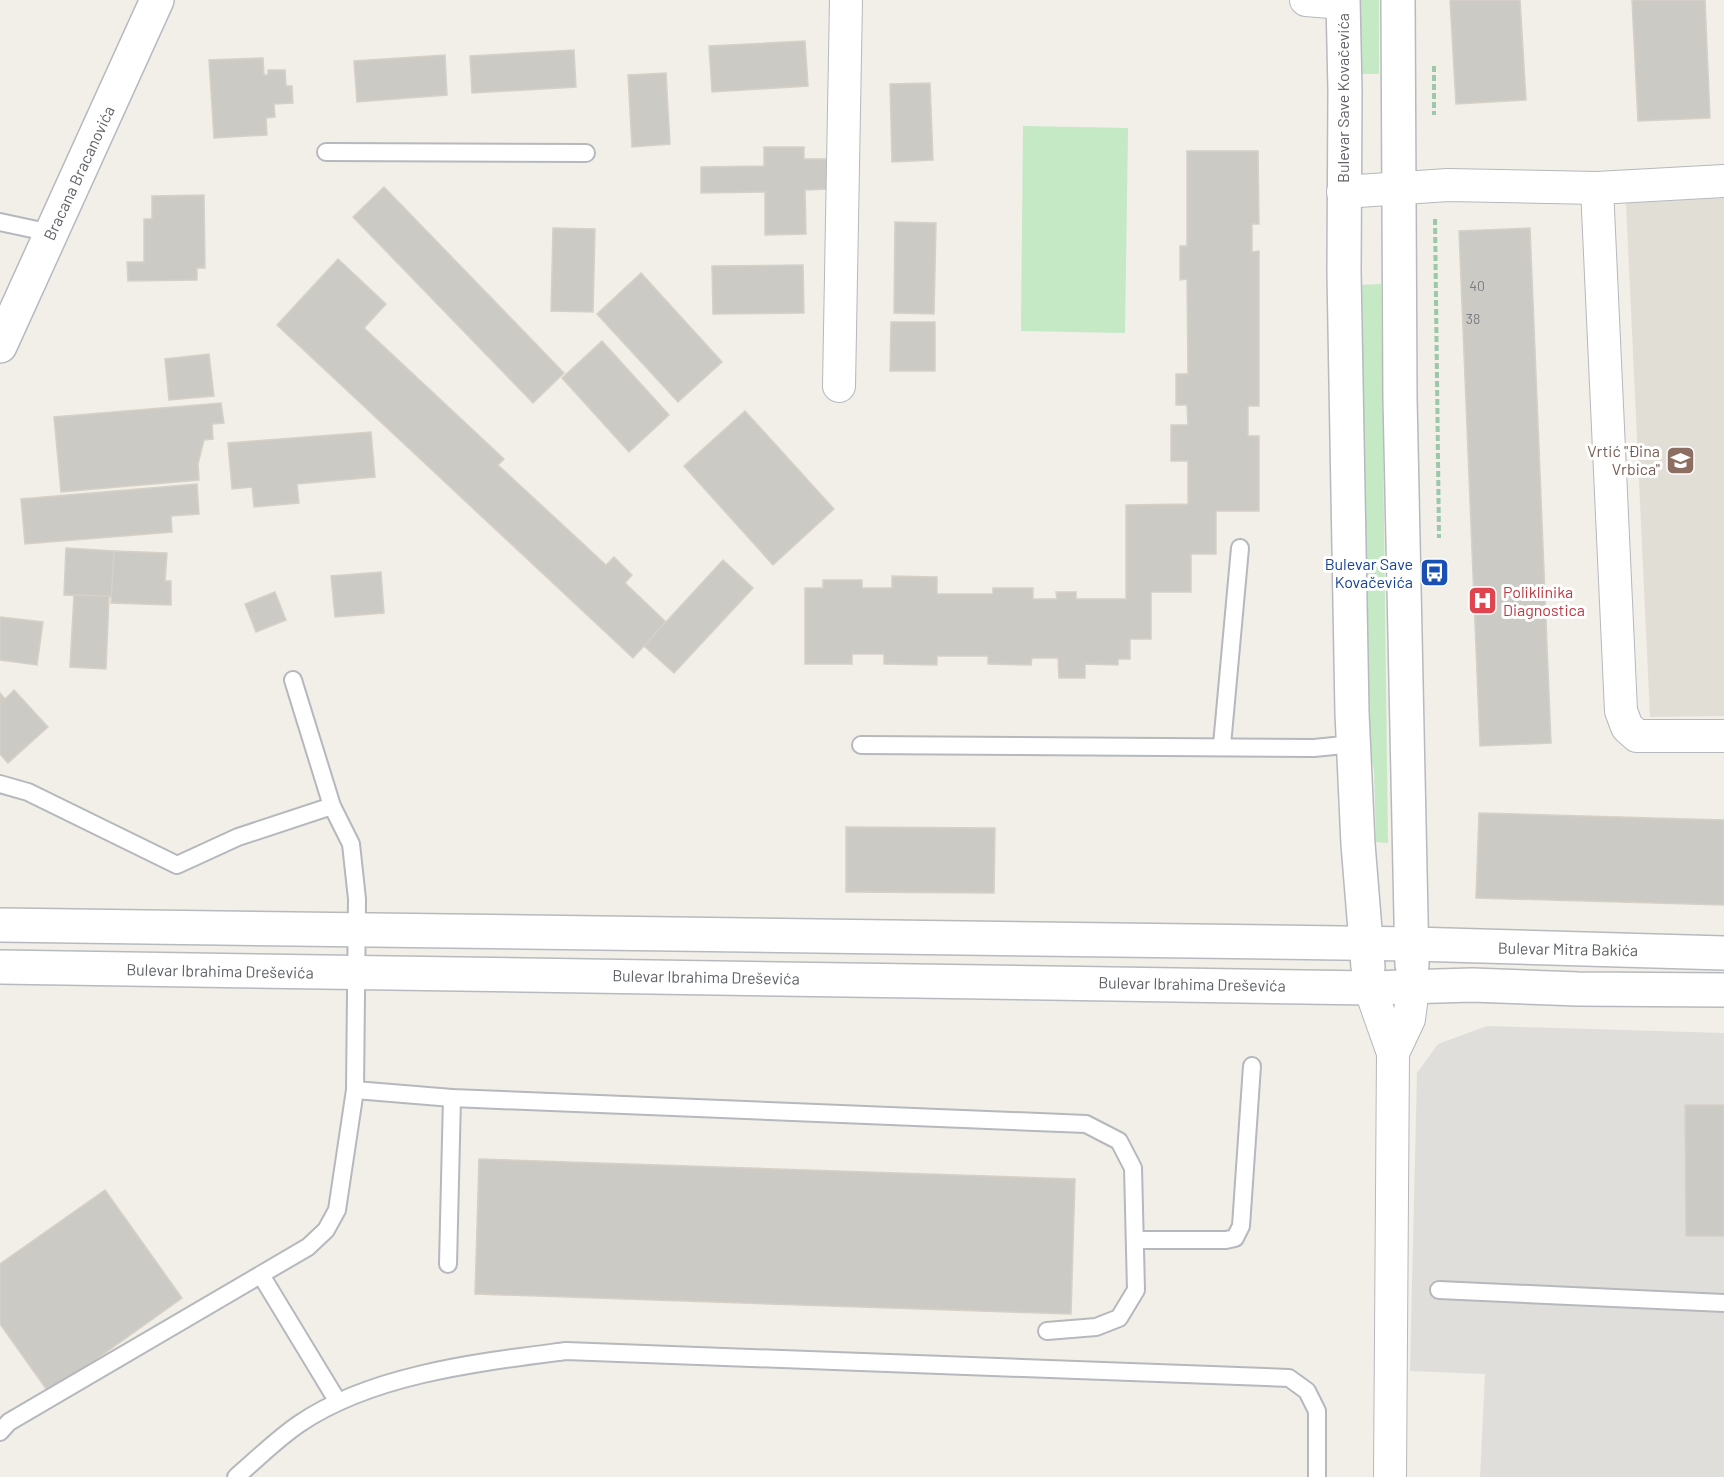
<svg xmlns="http://www.w3.org/2000/svg" width="1724" height="1477" font-family="Barlow,sans-serif">
<style>
.industrial{fill:#e0deda}
.education{fill:#e1ded6}
.green{fill:#c5e8c5}
.building{fill:#cccac5;stroke:#d6d1c6;stroke-width:1.5}
.lines{fill:none;stroke-linecap:round;stroke-linejoin:round}
.lane-casing{stroke:#b5b8bc;stroke-width:20}
.street-casing{stroke:#b5b8bc;stroke-width:34}
.secondary-casing{stroke:#b6babf;stroke-width:36}
.path{stroke:#9cc7a9;stroke-width:4;stroke-dasharray:6 3;stroke-linecap:butt}
.lane{stroke:#fff;stroke-width:16}
.street{stroke:#fff;stroke-width:32}
.secondary{stroke:#fff;stroke-width:33}
.labels{text-anchor:middle;stroke-width:6;stroke-linejoin:round;paint-order:stroke}
.number-label{font-size:14px;fill:#7a7d7f}
.street-label{font-size:16px;fill:#5f6368;stroke:#fff}
.education-label{font-size:16px;fill:#785e54;stroke:#fff;text-anchor:end}
.transit-label{font-size:16px;fill:#164399;stroke:#fff;text-anchor:end}
.health-label{font-size:16px;fill:#be3a42;stroke:#fff;text-anchor:start}
</style>
<rect width="100%" height="100%" fill="#f1efe8"/>
<path class="industrial" d="M 1487,1026 L 1724,1033 L 1724,1477 L 1480,1477 L 1485,1374 L 1410,1371 L 1417,1073 L 1438,1044 Z"/>
<path class="education" d="M 1724,198 L 1724,716 L 1650,717 L 1626,203 Z"/>
<g class="green">
<path d="M 1359,0 L 1379,0 L 1379,74 L 1360,74 Z"/>
<path d="M 1023,126 L 1128,128 L 1125,333 L 1021,331 Z"/>
<path d="M 1381,284 L 1388,843 L 1376,842 L 1374,769 L 1364,735 L 1360,285 Z"/>
</g>
<g class="building">
<path d="M 1450,0 L 1520,0 L 1526,100 L 1456,104 Z"/>
<path d="M 1632,0 L 1705,0 L 1710,118 L 1638,121 Z"/>
<path d="M 805,41 L 808,86 L 712,92 L 709,46 Z"/>
<path d="M 574,50 L 576,87 L 472,93 L 470,56 Z"/>
<path d="M 445,55 L 447,95 L 357,102 L 354,61 Z"/>
<path d="M 263,58 L 264,75 L 268,75 L 268,70 L 285,70 L 286,86 L 292,86 L 293,103 L 274,104 L 275,117 L 266,118 L 267,135 L 214,138 L 209,60 Z"/>
<path d="M 666,73 L 670,144 L 632,147 L 628,75 Z"/>
<path d="M 930,83 L 933,160 L 892,162 L 890,84 Z"/>
<path d="M 764,147 L 804,147 L 804,159 L 828,159 L 829,189 L 805,190 L 806,234 L 765,235 L 765,192 L 701,193 L 701,167 L 764,166 Z"/>
<path d="M 1187,151 L 1258,151 L 1259,224 L 1252,224 L 1252,252 L 1259,251 L 1259,406 L 1248,406 L 1248,436 L 1259,436 L 1259,511 L 1216,511 L 1216,554 L 1191,554 L 1191,592 L 1151,592 L 1151,639 L 1130,639 L 1130,659 L 1118,659 L 1118,665 L 1085,664 L 1085,678 L 1059,678 L 1058,658 L 1032,658 L 1031,665 L 988,664 L 988,656 L 937,656 L 937,665 L 884,664 L 884,654 L 852,654 L 852,664 L 805,664 L 805,588 L 823,588 L 823,580 L 862,580 L 862,588 L 892,588 L 892,576 L 937,577 L 937,594 L 993,594 L 993,588 L 1033,588 L 1033,599 L 1057,599 L 1056,592 L 1076,592 L 1076,599 L 1126,599 L 1126,505 L 1188,504 L 1188,461 L 1171,461 L 1171,425 L 1188,425 L 1187,405 L 1176,405 L 1176,374 L 1188,374 L 1187,279 L 1180,280 L 1180,246 L 1187,246 Z"/>
<path d="M 384,187 L 564,373 L 533,403 L 353,217 Z"/>
<path d="M 204,195 L 205,268 L 197,268 L 197,280 L 128,281 L 127,262 L 144,262 L 144,219 L 152,219 L 152,196 Z"/>
<path d="M 895,222 L 936,223 L 934,314 L 894,313 Z"/>
<path d="M 553,228 L 595,229 L 593,312 L 551,311 Z"/>
<path d="M 1530,228 L 1551,743 L 1480,746 L 1459,231 Z"/>
<path d="M 338,259 L 386,304 L 364,328 L 504,459 L 498,465 L 606,565 L 614,557 L 632,575 L 625,583 L 666,622 L 633,658 L 277,325 Z"/>
<path d="M 803,265 L 804,313 L 713,314 L 712,266 Z"/>
<path d="M 641,273 L 722,362 L 678,402 L 597,314 Z"/>
<path d="M 891,322 L 935,322 L 935,371 L 890,371 Z"/>
<path d="M 602,341 L 669,415 L 629,452 L 562,378 Z"/>
<path d="M 209,354 L 214,396 L 169,400 L 165,359 Z"/>
<path d="M 221,403 L 224,423 L 212,424 L 213,439 L 204,440 L 198,464 L 199,480 L 61,492 L 54,417 Z"/>
<path d="M 745,411 L 834,509 L 773,565 L 684,466 Z"/>
<path d="M 371,432 L 375,477 L 297,484 L 299,503 L 254,507 L 252,487 L 232,489 L 228,443 Z"/>
<path d="M 197,484 L 199,514 L 171,516 L 172,532 L 25,544 L 21,499 Z"/>
<path d="M 66,548 L 114,551 L 112,597 L 64,595 Z"/>
<path d="M 114,551 L 167,553 L 165,581 L 171,581 L 171,605 L 111,603 Z"/>
<path d="M 723,560 L 753,588 L 674,673 L 644,646 Z"/>
<path d="M 381,572 L 384,613 L 335,617 L 331,576 Z"/>
<path d="M 275,592 L 286,620 L 256,632 L 245,604 Z"/>
<path d="M 74,595 L 109,596 L 106,669 L 70,667 Z"/>
<path d="M 0,617 L 43,622 L 37,665 L 0,660 Z"/>
<path d="M 14,690 L 48,727 L 8,763 L 0,754 L 0,693 L 5,699 Z"/>
<path d="M 1479,813 L 1724,820 L 1724,905 L 1476,898 Z"/>
<path d="M 846,827 L 995,828 L 994,893 L 846,892 Z"/>
<path d="M 1685,1105 L 1724,1105 L 1724,1236 L 1686,1236 Z"/>
<path d="M 479,1159 L 1075,1179 L 1071,1314 L 475,1294 Z"/>
<path d="M 105,1190 L 182,1298 L 49,1393 L 0,1324 L 0,1264 Z"/>
</g>
<g class="lines">
<defs>
<g id="lane">
<path d="M 326,152 L 586,153"/>
<path d="M 0,222 L 51,233"/>
<path d="M 861,745 L 1314,748 L 1354,744"/>
<path d="M 1222,745 L 1240,548"/>
<path d="M 0,784 L 28,792 L 177,865 L 238,837 L 332,806"/>
<path d="M 355,1090 L 452,1098 L 1086,1124 L 1119,1141 L 1133,1168 L 1136,1290 L 1119,1318 L 1096,1327 L 1047,1331"/>
<path d="M 1135,1240 L 1226,1240 L 1235,1238 L 1241,1226 L 1252,1066"/>
<path d="M 448,1264 L 452,1098"/>
<path d="M 261,1275 L 338,1402"/>
<path d="M 1439,1290 L 1724,1303"/>
<path d="M 0,1432 L 9,1422 L 308,1247 L 326,1230 L 337,1210 L 355,1090 L 357,899 L 351,844 L 332,806 L 293,680"/>
<path d="M 236,1477 C 257,1459 277,1439 299,1424 C 372,1374 481,1362 566,1351 L 1289,1378 L 1307,1391 L 1317,1411 L 1317,1477"/>
</g>
<g id="street">
<path d="M 1306,0 L 1343,3"/>
<path d="M 1597,188 L 1621,711 L 1627,727 L 1637,736 L 1724,736"/>
<path d="M 1343,192 L 1448,185 L 1597,188 L 1724,181"/>
<path d="M 839,386 L 846,0"/>
<path d="M 1370,988 L 1393,1053 L 1390,1477"/>
<path d="M 1393,1053 L 1409,1019 L 1413,988"/>
</g>
<g id="secondary">
<path d="M 1343,0 L 1345,91 L 1344,272 L 1352,713 L 1358,844 L 1368,967"/>
<path d="M 1398,0 L 1400,398 L 1412,965"/>
<path d="M 0,346 L 157,0"/>
<path d="M 0,925 L 1412,944 L 1724,953"/>
<path d="M 0,967 L 1370,988 L 1472,985 L 1578,989 L 1724,990"/>
</g>
</defs>
<use href="#lane" class="lane-casing"/>
<use href="#street" class="street-casing"/>
<use href="#secondary" class="secondary-casing"/>
<g class="path">
<path d="M 1434,66 L 1434,115"/>
<path d="M 1435,219 L 1439,538"/>
</g>
<use href="#lane" class="lane"/>
<use href="#street" class="street"/>
<use href="#secondary" class="secondary"/>
</g>
<defs>
<symbol id="school-square" viewBox="-11 -11 22 22"><rect x="-9" y="-9" width="18" height="18" rx="4" fill="#8d6e63" stroke="#fff"/><path d="M0-5L7-2L0 1L-7-2ZM-4 1L0 2.5L4 1V4Q0 6-4 4Z" fill="#fff"/></symbol>
<symbol id="bus-square" viewBox="-11 -11 22 22"><rect x="-9" y="-9" width="18" height="18" rx="4" fill="#1a4fb4" stroke="#fff"/><path d="M-5-6H5V4H4V6H2V4H-2V6H-4V4H-5ZM-3.5-4V0h7V-4ZM-3.5 1.2v1.5H-2V1.2ZM2 1.2v1.5H3.5V1.2Z" fill="#fff"/></symbol>
<symbol id="hospital-square" viewBox="-11 -11 22 22"><rect x="-9" y="-9" width="18" height="18" rx="4" fill="#e0444e" stroke="#fff"/><path d="M-5-5h3v3.5h4V-5h3V5h-3V1.5h-4V5h-3Z" fill="#fff"/></symbol>
</defs>
<g fill-rule="evenodd">
<use href="#school-square" x="1664" y="444" width="33" height="33"/>
<use href="#bus-square" x="1418" y="556" width="33" height="33"/>
<use href="#hospital-square" x="1466" y="584" width="33" height="33"/>
</g>
<g class="labels">
<g class="number-label">
<text x="1477" y="291">40</text>
<text x="1473" y="324">38</text>
</g>
<g class="street-label">
<text transform="translate(1343 98) rotate(-90)" y="6">Bulevar Save Kovačevića</text>
<text transform="translate(79 173) rotate(-65)" y="6">Bracana Bracanovića</text>
<text transform="translate(1568 949) rotate(1)" y="6">Bulevar Mitra Bakića</text>
<text transform="translate(220 971) rotate(1)" y="6">Bulevar Ibrahima Dreševića</text>
<text transform="translate(706 977) rotate(1)" y="6">Bulevar Ibrahima Dreševića</text>
<text transform="translate(1192 984) rotate(1)" y="6">Bulevar Ibrahima Dreševića</text>
</g>
<g class="education-label">
<text x="1660" y="457">Vrtić "Đina<tspan x="1660" dy="18">Vrbica"</tspan></text>
</g>
<g class="transit-label">
<text x="1413" y="570">Bulevar Save<tspan x="1413" dy="18">Kovačevića</tspan></text>
</g>
<g class="health-label">
<text x="1503" y="598">Poliklinika<tspan x="1503" dy="18">Diagnostica</tspan></text>
</g>
</g>
</svg>
